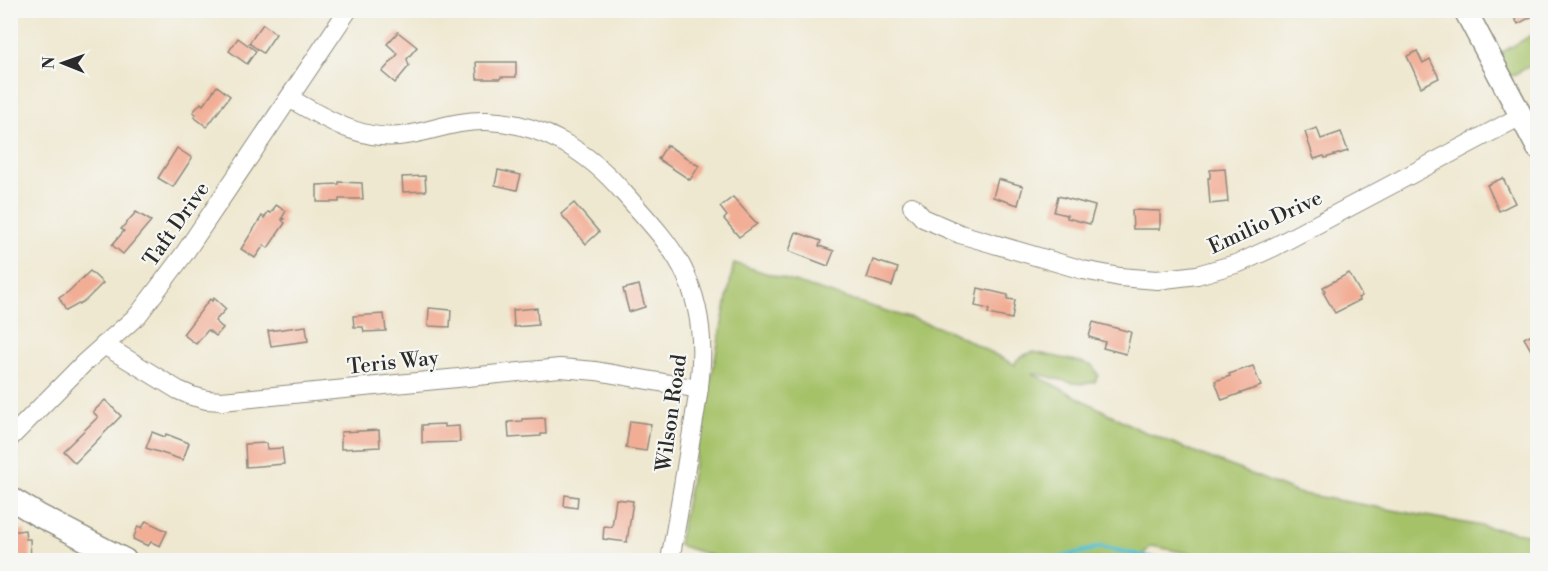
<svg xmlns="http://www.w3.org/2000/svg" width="1548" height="571" font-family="'Libre Bodoni',serif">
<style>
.green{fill:#a6c269;stroke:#68764a;stroke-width:1.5}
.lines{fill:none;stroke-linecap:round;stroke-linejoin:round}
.stream{stroke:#54c0ce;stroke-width:4.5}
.building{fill:#f2ad95}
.minor-casing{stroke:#8d8a7e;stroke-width:20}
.major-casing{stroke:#8d8a7e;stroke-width:25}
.minor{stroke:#fff;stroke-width:18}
.major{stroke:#fff;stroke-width:22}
.labels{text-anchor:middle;stroke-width:4.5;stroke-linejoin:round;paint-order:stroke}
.street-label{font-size:21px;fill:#2b2b2b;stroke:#f6f6f2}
</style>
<rect width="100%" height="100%" fill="#f6f6f2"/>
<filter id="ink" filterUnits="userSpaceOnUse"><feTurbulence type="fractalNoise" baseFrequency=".0167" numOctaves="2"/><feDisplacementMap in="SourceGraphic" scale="12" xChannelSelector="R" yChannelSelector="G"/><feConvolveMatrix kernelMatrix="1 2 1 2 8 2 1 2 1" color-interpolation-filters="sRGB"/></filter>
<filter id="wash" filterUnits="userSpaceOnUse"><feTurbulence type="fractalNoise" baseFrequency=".008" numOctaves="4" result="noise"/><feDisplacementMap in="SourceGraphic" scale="24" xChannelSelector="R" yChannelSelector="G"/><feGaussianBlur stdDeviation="1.35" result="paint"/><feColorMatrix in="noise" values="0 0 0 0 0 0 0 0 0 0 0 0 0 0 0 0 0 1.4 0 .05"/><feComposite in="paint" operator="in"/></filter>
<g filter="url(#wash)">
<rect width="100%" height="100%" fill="#efe8d0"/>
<g class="green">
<path d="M 1537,32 L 1537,62 L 1502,81 L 1490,59 Z"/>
<path d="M 734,263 L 950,331 L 1015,365 L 1016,361 L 1022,356 L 1033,352 L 1081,362 L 1093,366 L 1098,375 L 1095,382 C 1074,388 1051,375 1031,373 L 1140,430 L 1298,493 L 1537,536 L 1538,553 L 1529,560 L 1221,560 L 1152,546 L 1136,560 L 722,560 L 719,558 L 678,545 Z"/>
</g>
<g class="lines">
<g class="stream">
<path d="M 881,560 L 889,555 L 917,560"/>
<path d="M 1052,560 L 1100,547 L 1163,560"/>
</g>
</g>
<g id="blocks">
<g class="building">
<path d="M 1510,10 L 1538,10 L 1538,13 L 1518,24 Z"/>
<path d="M 263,24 L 276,34 L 263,53 L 249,43 Z"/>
<path d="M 398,32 L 417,47 L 407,59 L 409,66 L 395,83 L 382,72 L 398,54 L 387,44 Z"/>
<path d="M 238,38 L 256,51 L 247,64 L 229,51 Z"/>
<path d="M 1417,51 L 1423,63 L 1430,59 L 1439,78 L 1421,87 L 1407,56 Z"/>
<path d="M 476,62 L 516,62 L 516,77 L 501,77 L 500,79 L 477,79 Z"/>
<path d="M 217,86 L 230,96 L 207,127 L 194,117 L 196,114 L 193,112 L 201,103 L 203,105 Z"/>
<path d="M 1317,128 L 1321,139 L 1341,132 L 1348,151 L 1325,158 L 1324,156 L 1314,159 L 1305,132 Z"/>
<path d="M 667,145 L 699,166 L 690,180 L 658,159 Z"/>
<path d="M 177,148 L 192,158 L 173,187 L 158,178 Z"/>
<path d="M 1225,169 L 1228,202 L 1210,204 L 1208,178 L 1210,178 L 1210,170 Z"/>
<path d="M 498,170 L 521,175 L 517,190 L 495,185 Z"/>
<path d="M 425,176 L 426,191 L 403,192 L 402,177 Z"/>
<path d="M 1503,178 L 1515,203 L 1499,211 L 1487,185 Z"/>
<path d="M 998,179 L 1023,186 L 1018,205 L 993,197 Z"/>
<path d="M 339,182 L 362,183 L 363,199 L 339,199 L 339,202 L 317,202 L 317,185 L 339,184 Z"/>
<path d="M 1058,196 L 1095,206 L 1090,224 L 1067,218 L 1067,215 L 1054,212 Z"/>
<path d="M 733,197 L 757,224 L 739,237 L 724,219 L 727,216 L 720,207 Z"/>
<path d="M 574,203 L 599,232 L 586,244 L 561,214 Z"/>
<path d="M 276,205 L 286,211 L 282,218 L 284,219 L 282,220 L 285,223 L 268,248 L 264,245 L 255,258 L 241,249 L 262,216 L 264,218 L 268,212 L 271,213 Z"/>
<path d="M 1132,210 L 1160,211 L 1160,229 L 1133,229 Z"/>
<path d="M 136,212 L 151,221 L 123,254 L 112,245 L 124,231 L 121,229 Z"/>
<path d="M 796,232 L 821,241 L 819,246 L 834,251 L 828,266 L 789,251 Z"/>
<path d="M 873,260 L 898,268 L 892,286 L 867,278 Z"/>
<path d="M 90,271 L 103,283 L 86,300 L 66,311 L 59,298 L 68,292 Z"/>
<path d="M 1349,273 L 1362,296 L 1358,298 L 1360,300 L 1335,313 L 1323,292 L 1325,291 L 1323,287 Z"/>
<path d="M 639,285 L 645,307 L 629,312 L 623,289 Z"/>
<path d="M 978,288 L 1008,295 L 1007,299 L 1015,300 L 1012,319 L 988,314 L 989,309 L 975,306 Z"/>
<path d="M 214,298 L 226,309 L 215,321 L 223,328 L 216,336 L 208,330 L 196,344 L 183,334 L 210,299 L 212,301 Z"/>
<path d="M 429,308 L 451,310 L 450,327 L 428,326 Z"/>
<path d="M 537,308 L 538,325 L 514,327 L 513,310 Z"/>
<path d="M 384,314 L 386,331 L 364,332 L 363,327 L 354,327 L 353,316 Z"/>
<path d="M 1093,322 L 1131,332 L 1126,354 L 1103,348 L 1105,342 L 1089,337 Z"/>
<path d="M 306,326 L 308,341 L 271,346 L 268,331 Z"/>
<path d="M 1538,331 L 1538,362 L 1524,338 Z"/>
<path d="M 1253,366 L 1261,386 L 1222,400 L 1215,381 L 1230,376 L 1229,374 Z"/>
<path d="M 105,400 L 121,416 L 75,463 L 63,451 L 98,417 L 93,412 Z"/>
<path d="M 545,418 L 546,434 L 541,434 L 541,436 L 509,438 L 508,422 L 522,421 L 522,419 Z"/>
<path d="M 630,421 L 651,424 L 646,451 L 626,448 Z"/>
<path d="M 444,424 L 444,427 L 459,426 L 460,442 L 422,443 L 422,425 Z"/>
<path d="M 379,430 L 380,447 L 341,449 L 341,432 Z"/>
<path d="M 152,432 L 165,437 L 166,434 L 189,443 L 183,460 L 146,448 Z"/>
<path d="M 266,443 L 267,449 L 282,448 L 284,464 L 246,467 L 245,444 Z"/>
<path d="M 565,495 L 578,497 L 577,508 L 564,506 Z"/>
<path d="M 616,499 L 633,501 L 627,542 L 603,539 L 604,526 L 612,527 Z"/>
<path d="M 146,521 L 167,531 L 160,546 L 151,542 L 148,546 L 133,539 L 138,526 L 142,528 Z"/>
<path d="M 25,530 L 26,539 L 30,539 L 31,561 L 10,561 L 10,532 Z"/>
</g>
</g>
</g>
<g filter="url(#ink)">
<use href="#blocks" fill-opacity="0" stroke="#8d8a7e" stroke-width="1.5"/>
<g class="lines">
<defs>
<g id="minor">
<path d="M 289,98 C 326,119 363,143 407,135 C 434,130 459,120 487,121 C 542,123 589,152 623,192 C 644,216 667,239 682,267 C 713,328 700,385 689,449 C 683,486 677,523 670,560"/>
<path d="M 912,206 L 923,218 L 960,234 L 1083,270 L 1120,277 L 1157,280 L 1197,275 L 1239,263 L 1274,247 L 1521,116"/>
<path d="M 104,345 L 178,390 L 192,396 L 207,400 L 222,401 L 560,368 L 596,371 L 699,389"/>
<path d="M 10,438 L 84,363 L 138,315 L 184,254 L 348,10"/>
</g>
<g id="major">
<path d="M 1465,10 L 1538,148"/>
<path d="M 10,498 L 38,515 L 125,560"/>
</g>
</defs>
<use href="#minor" class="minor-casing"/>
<use href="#major" class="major-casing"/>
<use href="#minor" class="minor"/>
<use href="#major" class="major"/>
</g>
</g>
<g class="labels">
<g class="street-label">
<text transform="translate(1265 222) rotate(-25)" y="7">Emilio Drive</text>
<text transform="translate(176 224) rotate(-55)" y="7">Taft Drive</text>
<text transform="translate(393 362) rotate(-6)" y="7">Teris Way</text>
<text transform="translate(671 413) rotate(-82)" y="7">Wilson Road</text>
</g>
</g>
<rect width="1548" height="571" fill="none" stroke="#f6f6f2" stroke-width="36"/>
<g transform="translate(63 63) rotate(271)" stroke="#f6f6f2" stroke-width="4.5" paint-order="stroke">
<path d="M0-4.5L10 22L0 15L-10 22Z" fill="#2b2b2b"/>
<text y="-9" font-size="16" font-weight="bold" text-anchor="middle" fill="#2b2b2b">N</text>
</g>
</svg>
